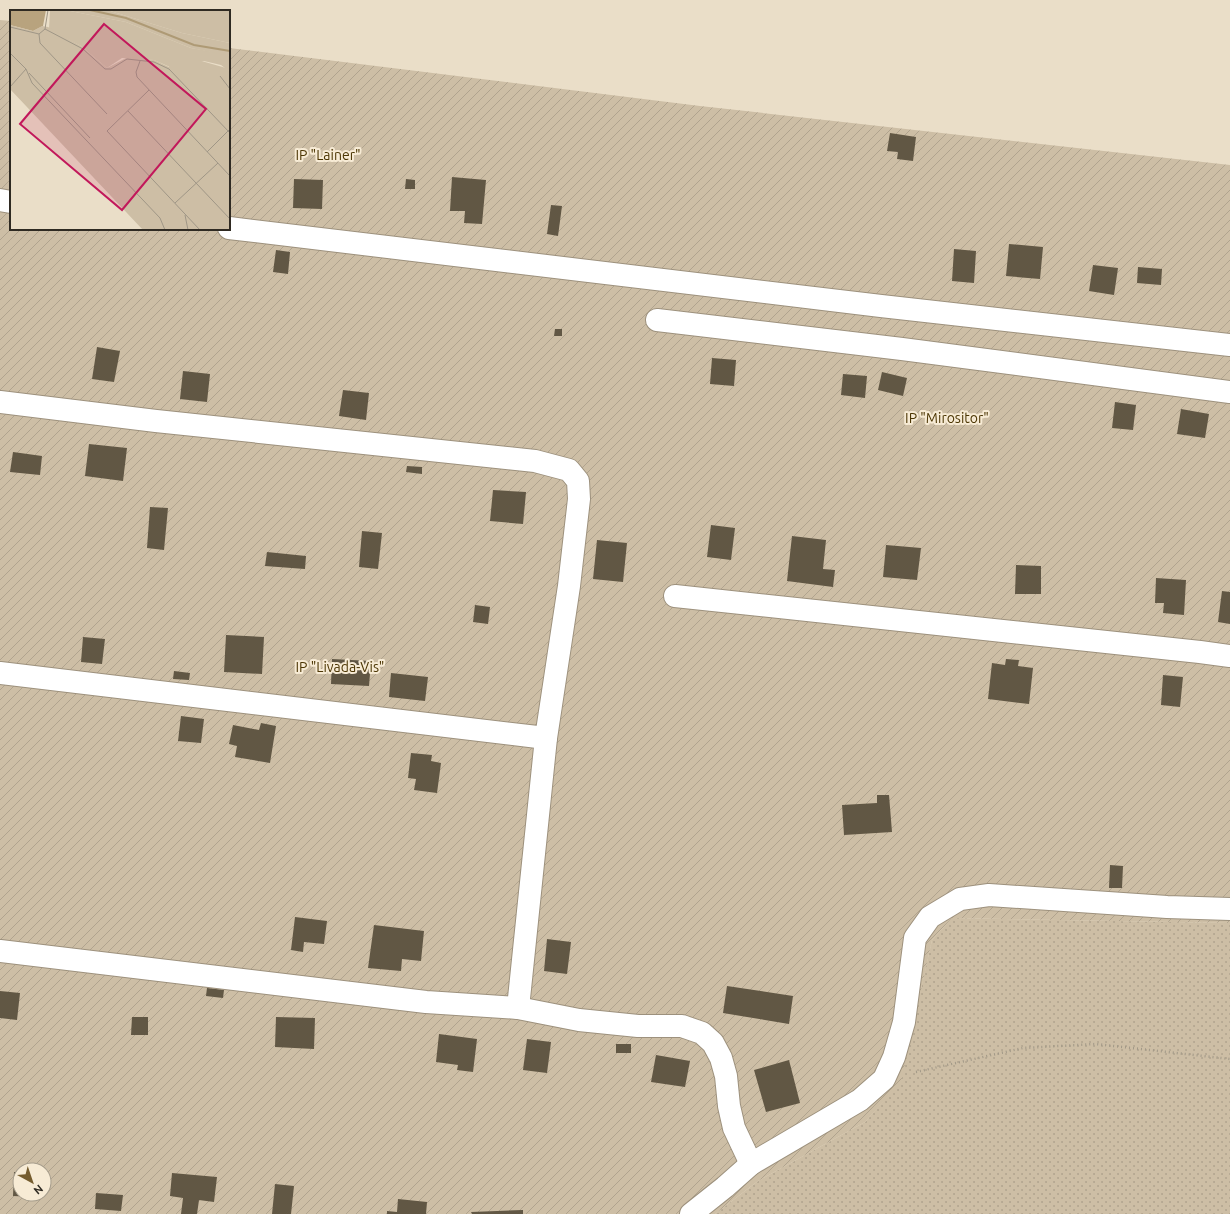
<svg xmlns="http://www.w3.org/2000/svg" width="1230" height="1214" font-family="Ubuntu,sans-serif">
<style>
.grass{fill:url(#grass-dots)}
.garden{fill:url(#garden-furrows);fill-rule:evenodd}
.building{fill:#615744}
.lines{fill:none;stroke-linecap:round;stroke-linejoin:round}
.street-casing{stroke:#9d917d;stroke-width:24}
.path{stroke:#a19887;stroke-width:2.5;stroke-dasharray:1 3;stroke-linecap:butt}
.street{stroke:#fff;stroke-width:22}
.labels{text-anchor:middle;stroke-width:4;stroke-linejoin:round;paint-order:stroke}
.park-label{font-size:14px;fill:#4c3604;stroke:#f7ebd5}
.inset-river{fill:none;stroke:#ae9a75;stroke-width:2}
.inset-road{fill:none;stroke:#9f9686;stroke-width:1}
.view{fill:#c2185b;fill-opacity:0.15;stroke:#c2185b;stroke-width:2}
.inset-edge{fill:none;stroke:#2f2a22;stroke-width:2}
</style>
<defs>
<pattern id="grass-dots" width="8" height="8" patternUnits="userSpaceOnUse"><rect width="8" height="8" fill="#cdbea5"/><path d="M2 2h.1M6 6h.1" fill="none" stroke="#b0a38e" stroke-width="1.8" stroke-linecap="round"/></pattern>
<pattern id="garden-furrows" width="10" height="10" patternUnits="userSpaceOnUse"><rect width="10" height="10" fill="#cdbea5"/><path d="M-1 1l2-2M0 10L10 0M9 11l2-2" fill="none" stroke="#b0a38e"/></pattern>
</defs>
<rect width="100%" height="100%" fill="#eadec8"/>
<path class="grass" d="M 952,918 L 1230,923 L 1230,1214 L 715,1214 L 758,1181 L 865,1122 L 900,1082 L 932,940 Z"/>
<path class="garden" d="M 0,20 L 11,21 L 11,229 L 229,229 L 229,48 L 700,106 L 1230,165 L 1230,923 L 952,918 L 932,940 L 901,1082 L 865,1122 L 758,1181 L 715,1214 L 0,1214 ZM 20,1170 L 44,1170 L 44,1194 L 20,1194 Z"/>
<g class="building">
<path d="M 890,133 L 916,137 L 913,161 L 897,159 L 898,152 L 887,151 Z"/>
<path d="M 452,177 L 486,180 L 482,224 L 464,223 L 465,211 L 450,211 Z"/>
<path d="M 294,179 L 323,180 L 322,209 L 293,208 Z"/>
<path d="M 406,179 L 415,180 L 415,189 L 405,189 Z"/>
<path d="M 551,205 L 562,206 L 558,236 L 547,234 Z"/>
<path d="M 1009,244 L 1043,247 L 1040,279 L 1006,276 Z"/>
<path d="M 954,249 L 976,251 L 974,283 L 952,281 Z"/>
<path d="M 276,250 L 290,252 L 288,274 L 273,272 Z"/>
<path d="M 1093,265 L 1118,268 L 1114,295 L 1089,291 Z"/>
<path d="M 1138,267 L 1162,269 L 1161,285 L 1137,283 Z"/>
<path d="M 555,329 L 562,329 L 562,336 L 554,336 Z"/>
<path d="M 97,347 L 120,351 L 114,382 L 92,379 Z"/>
<path d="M 712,358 L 736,360 L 734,386 L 710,384 Z"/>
<path d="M 183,371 L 210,374 L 207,402 L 180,399 Z"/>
<path d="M 882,372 L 907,378 L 903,396 L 878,390 Z"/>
<path d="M 843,374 L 867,376 L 865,398 L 841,395 Z"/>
<path d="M 343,390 L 369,393 L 366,420 L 339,416 Z"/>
<path d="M 1115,402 L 1136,405 L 1133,430 L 1112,428 Z"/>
<path d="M 1181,409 L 1209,414 L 1205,438 L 1177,434 Z"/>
<path d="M 89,444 L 127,448 L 123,481 L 85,476 Z"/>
<path d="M 13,452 L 42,456 L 40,475 L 10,472 Z"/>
<path d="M 407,466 L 422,467 L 422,474 L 406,472 Z"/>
<path d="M 493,490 L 526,492 L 523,524 L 490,521 Z"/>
<path d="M 150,507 L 168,508 L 164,550 L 147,548 Z"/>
<path d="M 711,525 L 735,528 L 731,560 L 707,557 Z"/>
<path d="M 362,531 L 382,533 L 378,569 L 359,567 Z"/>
<path d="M 792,536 L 826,540 L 823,569 L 835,570 L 833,587 L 787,581 Z"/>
<path d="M 597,540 L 627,543 L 623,582 L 593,579 Z"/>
<path d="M 886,545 L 921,548 L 917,580 L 883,577 Z"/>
<path d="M 267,552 L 306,556 L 305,569 L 265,566 Z"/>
<path d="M 1016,565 L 1041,566 L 1041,594 L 1015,594 Z"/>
<path d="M 1156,578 L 1186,580 L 1184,615 L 1163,613 L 1164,603 L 1155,603 Z"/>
<path d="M 1222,591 L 1230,592 L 1230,624 L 1218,622 Z"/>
<path d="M 475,605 L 490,607 L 488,624 L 473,622 Z"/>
<path d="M 226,635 L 264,637 L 262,674 L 224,672 Z"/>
<path d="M 83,637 L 105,639 L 102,664 L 81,662 Z"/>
<path d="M 332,659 L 371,661 L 369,686 L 331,684 Z"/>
<path d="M 1006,659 L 1019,660 L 1018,666 L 1033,668 L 1029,704 L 988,699 L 992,663 L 1005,665 Z"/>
<path d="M 174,671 L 190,673 L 189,680 L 173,679 Z"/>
<path d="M 391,673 L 428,677 L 425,701 L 389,697 Z"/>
<path d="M 1163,675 L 1183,677 L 1180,707 L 1161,705 Z"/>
<path d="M 181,716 L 204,719 L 201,743 L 178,741 Z"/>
<path d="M 261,723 L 276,726 L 270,763 L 235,757 L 237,746 L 229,744 L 233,725 L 259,730 Z"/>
<path d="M 411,753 L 432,755 L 431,761 L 441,763 L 437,793 L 414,790 L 416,779 L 408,778 Z"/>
<path d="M 877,795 L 889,795 L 892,832 L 844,835 L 842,805 L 877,803 Z"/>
<path d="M 1110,865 L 1123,866 L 1122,888 L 1109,888 Z"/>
<path d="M 295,917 L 327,921 L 324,944 L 304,942 L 303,952 L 291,950 Z"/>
<path d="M 374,925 L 424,931 L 421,961 L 402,959 L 401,971 L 368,968 Z"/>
<path d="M 547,939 L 571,942 L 567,974 L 544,971 Z"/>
<path d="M 727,986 L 793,996 L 789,1024 L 723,1013 Z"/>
<path d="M 207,988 L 224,990 L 223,998 L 206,996 Z"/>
<path d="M 0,991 L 20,993 L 17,1020 L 0,1018 Z"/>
<path d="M 132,1017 L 148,1017 L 148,1035 L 131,1035 Z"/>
<path d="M 276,1017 L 315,1018 L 314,1049 L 275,1047 Z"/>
<path d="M 439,1034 L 477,1039 L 473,1072 L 457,1070 L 458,1065 L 436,1062 Z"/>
<path d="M 527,1039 L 551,1042 L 547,1073 L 523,1070 Z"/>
<rect x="616" y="1044" width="15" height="9"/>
<path d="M 656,1055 L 690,1061 L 685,1087 L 651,1082 Z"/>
<path d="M 789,1060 L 800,1103 L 766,1112 L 754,1070 Z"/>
<path d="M 14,1172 L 20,1172 L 20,1194 L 37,1194 L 37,1197 L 13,1196 Z"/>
<path d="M 172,1173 L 217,1177 L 214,1202 L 199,1200 L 197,1214 L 181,1214 L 183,1198 L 170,1196 Z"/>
<path d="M 275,1184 L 294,1186 L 291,1214 L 272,1214 Z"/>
<path d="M 96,1193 L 123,1195 L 121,1211 L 95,1209 Z"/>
<path d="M 398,1199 L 427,1202 L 426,1214 L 387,1214 L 387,1211 L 397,1212 Z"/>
<path d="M 523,1210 L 523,1214 L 472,1214 L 471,1212 Z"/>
</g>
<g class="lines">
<defs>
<g id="street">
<path d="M 0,200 L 11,202"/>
<path d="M 229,228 L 881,306 L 1230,345"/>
<path d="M 657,320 L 902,349 L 1230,392"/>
<path d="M 0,402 L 156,421 L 535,461 L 569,470 L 578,481 L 579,499 L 569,586 L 546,738 L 518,1008"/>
<path d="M 675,596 L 1200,652 L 1230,656"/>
<path d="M 0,673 L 546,738"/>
<path d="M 0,951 L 426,1002 L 518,1008 L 579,1020 L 638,1026 L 682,1026 L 702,1033 L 713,1043 L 721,1058 L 726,1076 L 729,1106 L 734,1128 L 751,1164"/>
<path d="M 691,1214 L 725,1187 L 751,1164 L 860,1100 L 884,1079 L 894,1057 L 904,1022 L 915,938 L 930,917 L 960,899 L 989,895 L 1167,907 L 1230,909"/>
</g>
</defs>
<use href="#street" class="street-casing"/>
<path class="path" d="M 916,1072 L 1023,1048 L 1096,1044 L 1230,1059"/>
<use href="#street" class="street"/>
</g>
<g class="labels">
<g class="park-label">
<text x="328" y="160">IP "Lainer"</text>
<text x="947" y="423">IP "Mirositor"</text>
<text x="340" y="672">IP "Livada-Vis"</text>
</g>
</g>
<g transform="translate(10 10)">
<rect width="220" height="220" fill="#eadec8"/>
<path d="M 40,0 L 55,0 L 116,12 L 181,38 L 216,44 L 220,46 L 220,62 L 211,55 L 194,51 L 160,57 L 144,50 L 112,48 L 97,58 L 71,36 L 39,19 ZM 97,0 L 220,0 L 220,33 L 172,23 Z" fill="#cdbea5"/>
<path d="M 0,0 L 36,0 L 33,16 L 23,21 L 0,15 Z" fill="#b8a37e"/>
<path d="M 55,0 L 97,0 L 172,23 L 220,33 L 220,46 L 181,38 L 116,12 Z" fill="#cdbea5"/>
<path d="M 0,15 L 23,21 L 32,16 L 38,17 L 71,36 L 97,58 L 118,47 L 144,50 L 159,57 L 160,50 L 188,50 L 216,58 L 220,62 L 220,220 L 133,220 L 0,79 Z" fill="#cdbea5"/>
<path class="inset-river" d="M 80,0 L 116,8 L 184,35 L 220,41"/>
<path class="inset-road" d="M 0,17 L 29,24 L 35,19 L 38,0M 35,19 L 73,39 L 95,59 L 101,59 L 117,49 L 144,52 L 159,59 L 220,123M 29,24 L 30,33 L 97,104M 0,43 L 16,59 L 22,73 L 150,208 L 155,220M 130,51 L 126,62 L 127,67 L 220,166M 19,63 L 80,128M 210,66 L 220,79M 0,77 L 16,59M 139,80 L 97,121 L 190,220M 118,101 L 220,209M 197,142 L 219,120M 165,193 L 208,153M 175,205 L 178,220"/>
<path class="view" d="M 94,14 L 196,99 L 112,200 L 10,114 Z"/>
<rect width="220" height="220" class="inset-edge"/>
</g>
<g transform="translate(32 1182) rotate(140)"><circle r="19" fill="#f7ebd5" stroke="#a79e8d"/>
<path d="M0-3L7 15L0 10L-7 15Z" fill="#755c2d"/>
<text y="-6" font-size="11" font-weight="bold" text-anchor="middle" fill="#2f2a22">N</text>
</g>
</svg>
